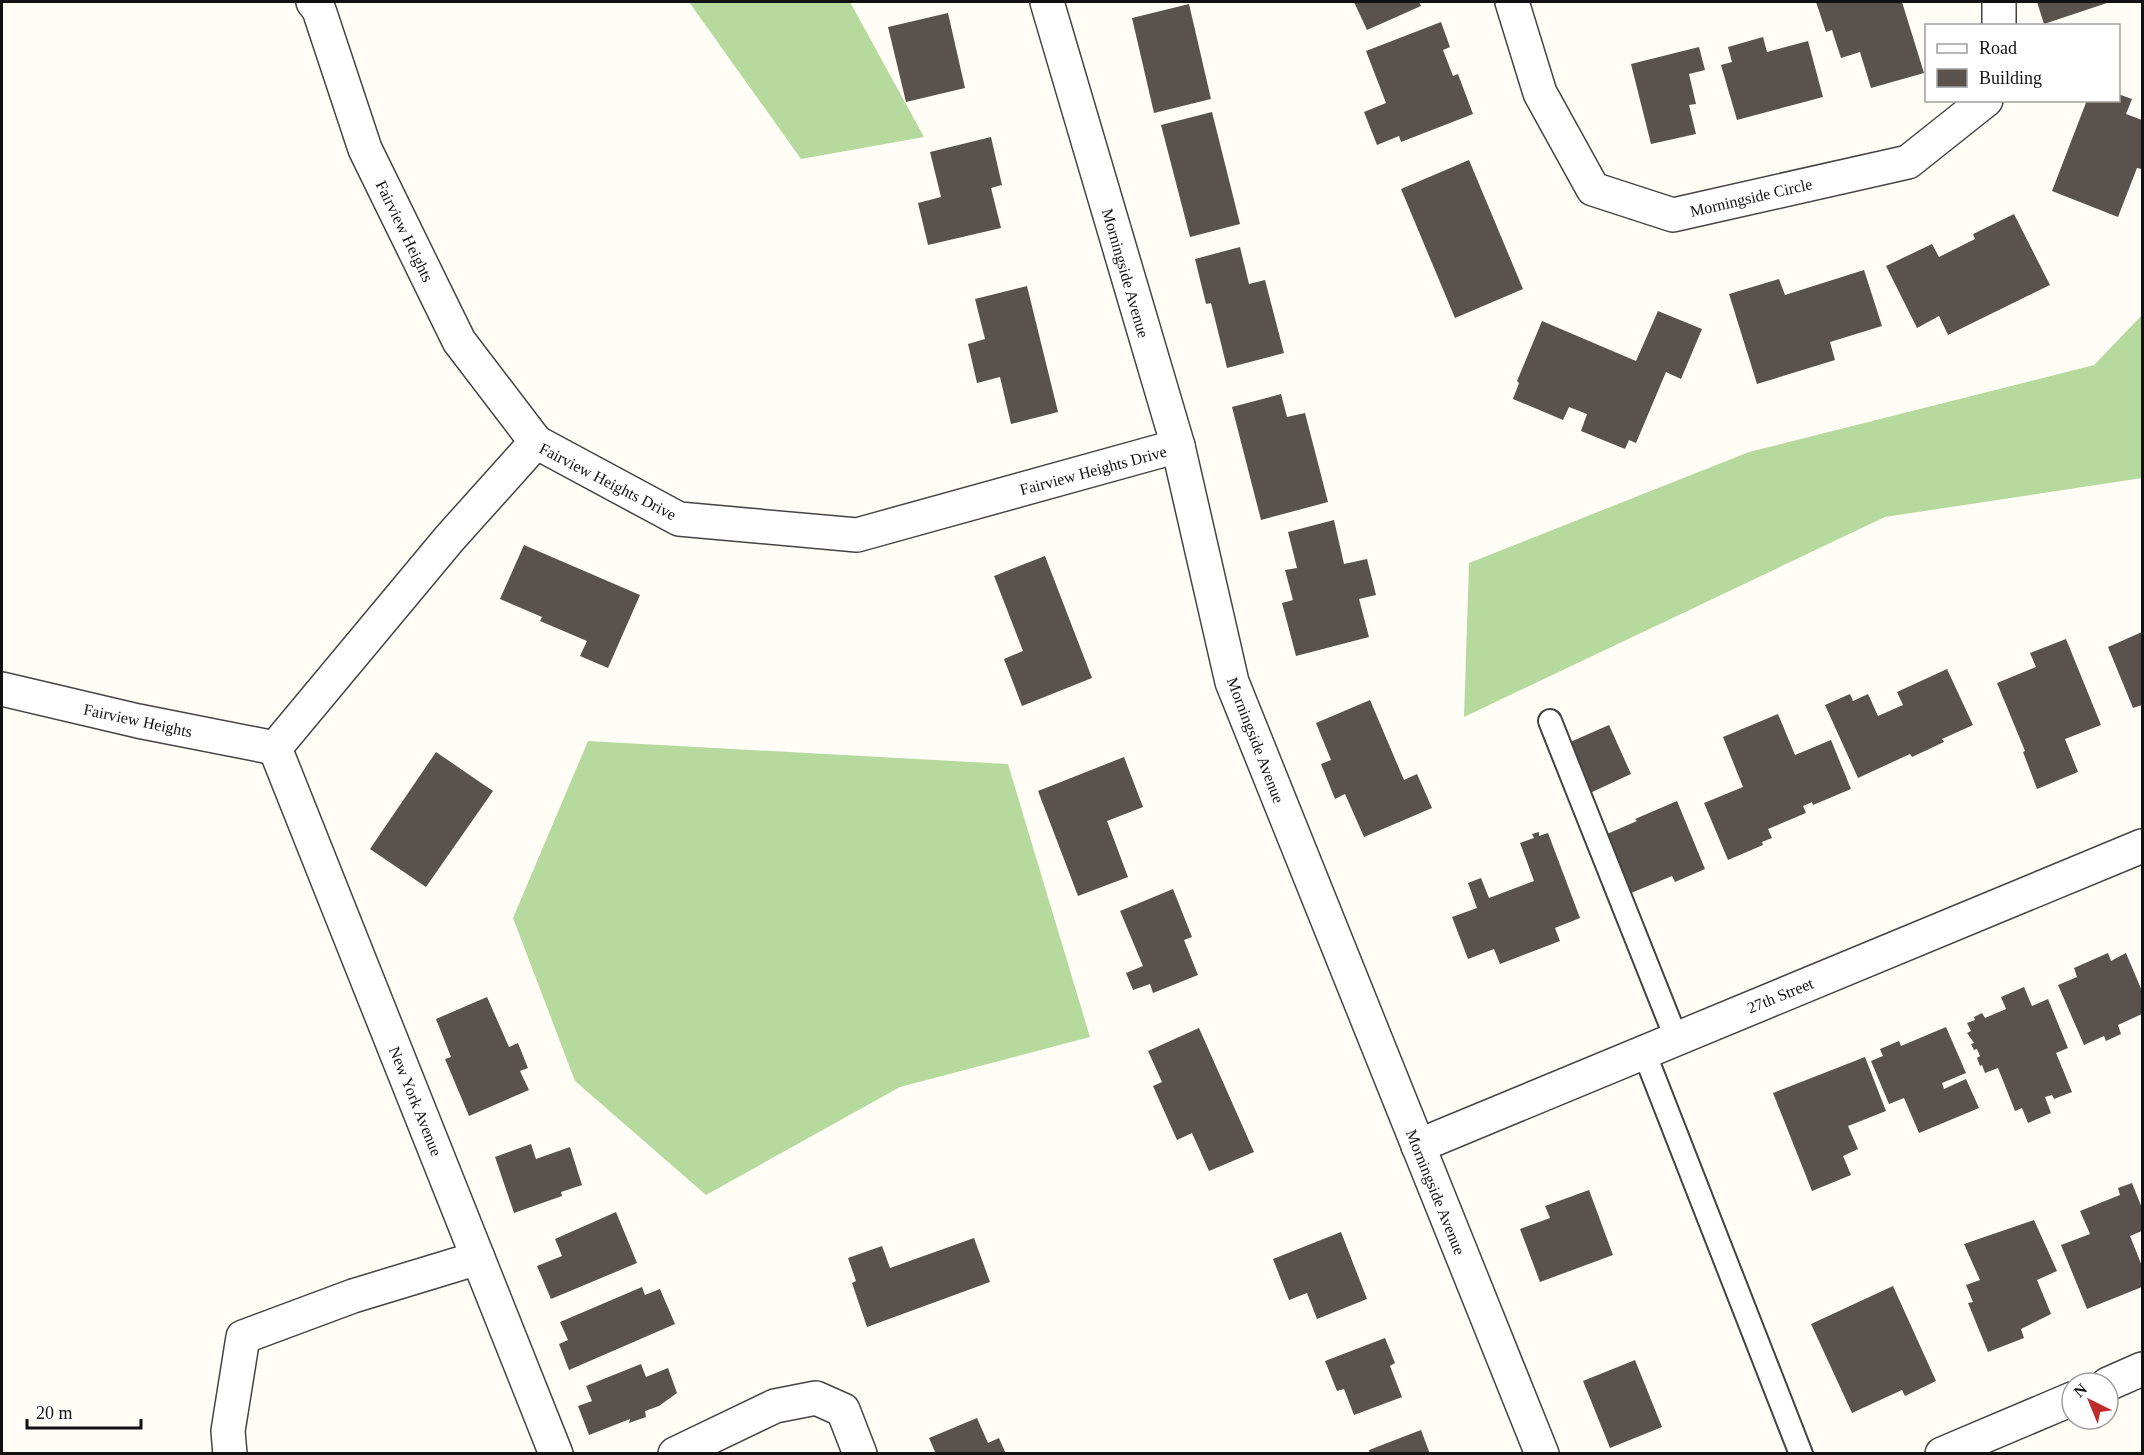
<svg xmlns="http://www.w3.org/2000/svg" width="2144" height="1455" font-family="'Times New Roman',serif">
<style>
.forest{fill:#b6da9e}
.building{fill:#5a534d}
.lines{fill:none;stroke-linecap:round;stroke-linejoin:round}
.lane-casing{stroke:#444;stroke-width:26}
.street-casing{stroke:#444;stroke-width:36}
.lane{stroke:#fff;stroke-width:22}
.street{stroke:#fff;stroke-width:33}
.labels{text-anchor:middle;stroke-width:6;stroke-linejoin:round;paint-order:stroke}
.street-label{font-size:16px;fill:#111;stroke:#fff}
</style>
<rect width="100%" height="100%" fill="#fffdf5"/>
<g class="forest">
<path d="M 689,2 L 850,2 L 924,137 L 801,159 Z"/>
<path d="M 2142,315 L 2142,478 L 1885,517 L 1464,717 L 1469,563 L 1749,452 L 2094,365 Z"/>
<path d="M 588,741 L 1008,764 L 1090,1037 L 900,1087 L 706,1195 L 575,1081 L 513,918 Z"/>
</g>
<g class="building">
<path d="M 1354,2 L 1419,2 L 1421,6 L 1367,30 Z"/>
<path d="M 1816,2 L 1902,2 L 1924,73 L 1871,88 L 1860,52 L 1841,58 L 1832,30 L 1826,32 Z"/>
<path d="M 2037,2 L 2110,2 L 2044,24 Z"/>
<path d="M 1189,4 L 1211,99 L 1154,113 L 1132,18 Z"/>
<path d="M 948,13 L 965,88 L 906,102 L 888,27 Z"/>
<path d="M 1441,22 L 1450,47 L 1443,50 L 1453,76 L 1458,74 L 1473,114 L 1401,142 L 1399,136 L 1377,145 L 1364,112 L 1386,103 L 1366,51 Z"/>
<path d="M 1763,37 L 1767,52 L 1808,41 L 1823,97 L 1737,120 L 1721,65 L 1732,62 L 1728,47 Z"/>
<path d="M 1699,47 L 1705,70 L 1689,74 L 1696,104 L 1689,105 L 1696,134 L 1651,144 L 1631,64 Z"/>
<path d="M 2118,94 L 2132,99 L 2126,114 L 2142,120 L 2142,169 L 2137,168 L 2118,217 L 2052,191 L 2087,100 L 2118,100 Z"/>
<path d="M 1212,112 L 1240,224 L 1190,237 L 1161,125 Z"/>
<path d="M 991,137 L 1002,185 L 991,188 L 1001,228 L 928,245 L 918,203 L 941,197 L 930,152 Z"/>
<path d="M 1469,160 L 1523,289 L 1455,318 L 1401,189 Z"/>
<path d="M 2014,214 L 2050,285 L 1948,335 L 1939,316 L 1917,328 L 1886,266 L 1932,244 L 1939,257 L 1975,239 L 1973,234 Z"/>
<path d="M 1240,247 L 1249,284 L 1265,280 L 1284,353 L 1227,368 L 1211,303 L 1206,304 L 1195,259 Z"/>
<path d="M 1864,270 L 1882,326 L 1830,342 L 1835,360 L 1757,384 L 1729,294 L 1779,279 L 1785,295 Z"/>
<path d="M 1027,286 L 1058,412 L 1011,424 L 1000,377 L 977,383 L 968,344 L 985,339 L 975,299 Z"/>
<path d="M 1658,311 L 1702,329 L 1681,379 L 1666,372 L 1636,443 L 1629,440 L 1625,449 L 1581,431 L 1587,414 L 1569,407 L 1563,420 L 1513,399 L 1519,383 L 1517,381 L 1542,321 L 1636,361 Z"/>
<path d="M 1281,394 L 1287,417 L 1305,413 L 1328,502 L 1261,520 L 1232,407 Z"/>
<path d="M 1334,520 L 1344,564 L 1367,559 L 1376,595 L 1359,599 L 1369,637 L 1296,656 L 1282,603 L 1293,600 L 1285,570 L 1297,568 L 1288,532 Z"/>
<path d="M 524,545 L 640,595 L 608,668 L 580,656 L 587,641 L 540,621 L 542,617 L 500,599 Z"/>
<path d="M 1045,556 L 1092,678 L 1022,706 L 1004,659 L 1023,651 L 994,576 Z"/>
<path d="M 2142,632 L 2142,705 L 2133,708 L 2108,647 Z"/>
<path d="M 2066,639 L 2101,725 L 2065,739 L 2078,772 L 2037,789 L 2023,752 L 2025,751 L 1997,683 L 2036,667 L 2030,653 Z"/>
<path d="M 1947,669 L 1973,725 L 1942,739 L 1944,742 L 1912,757 L 1910,754 L 1858,778 L 1825,705 L 1850,694 L 1853,701 L 1868,694 L 1878,716 L 1903,705 L 1897,692 Z"/>
<path d="M 1370,700 L 1404,780 L 1417,774 L 1432,808 L 1364,837 L 1345,794 L 1335,799 L 1321,764 L 1331,760 L 1316,723 Z"/>
<path d="M 1778,714 L 1795,755 L 1831,740 L 1851,789 L 1813,805 L 1812,802 L 1803,806 L 1806,813 L 1768,829 L 1772,838 L 1762,842 L 1763,845 L 1728,860 L 1704,803 L 1743,787 L 1723,737 Z"/>
<path d="M 1609,725 L 1631,774 L 1590,793 L 1568,743 Z"/>
<path d="M 436,752 L 493,791 L 426,887 L 370,849 Z"/>
<path d="M 1124,757 L 1143,807 L 1107,821 L 1128,877 L 1078,896 L 1038,791 Z"/>
<path d="M 1677,801 L 1705,869 L 1675,882 L 1672,876 L 1631,893 L 1607,834 L 1637,821 L 1635,819 Z"/>
<path d="M 1539,832 L 1539,836 L 1548,833 L 1580,918 L 1555,928 L 1560,941 L 1500,964 L 1494,949 L 1468,959 L 1452,917 L 1477,908 L 1468,883 L 1481,878 L 1489,898 L 1534,881 L 1520,843 L 1534,838 L 1532,834 Z"/>
<path d="M 1173,889 L 1192,937 L 1184,940 L 1198,975 L 1153,993 L 1150,984 L 1133,990 L 1126,973 L 1143,966 L 1120,911 Z"/>
<path d="M 2108,953 L 2111,961 L 2126,953 L 2142,991 L 2142,1014 L 2118,1025 L 2121,1034 L 2106,1041 L 2104,1036 L 2084,1045 L 2058,985 L 2077,977 L 2074,968 Z"/>
<path d="M 2024,987 L 2032,1006 L 2048,999 L 2068,1048 L 2056,1053 L 2072,1092 L 2054,1099 L 2052,1095 L 2045,1097 L 2051,1113 L 2028,1123 L 2022,1108 L 2015,1111 L 1998,1068 L 1985,1073 L 1982,1065 L 1980,1066 L 1977,1058 L 1980,1056 L 1977,1049 L 1974,1050 L 1971,1044 L 1974,1043 L 1967,1033 L 1971,1031 L 1967,1023 L 1975,1020 L 1974,1017 L 1982,1013 L 1985,1018 L 2006,1009 L 2001,997 Z"/>
<path d="M 487,997 L 509,1047 L 518,1043 L 528,1068 L 520,1071 L 529,1090 L 469,1116 L 445,1059 L 451,1057 L 436,1019 Z"/>
<path d="M 1946,1027 L 1966,1073 L 1942,1083 L 1944,1089 L 1966,1079 L 1979,1108 L 1919,1133 L 1904,1098 L 1889,1104 L 1871,1061 L 1883,1056 L 1880,1049 L 1899,1041 L 1901,1046 Z"/>
<path d="M 1199,1028 L 1254,1152 L 1209,1171 L 1192,1133 L 1177,1140 L 1153,1086 L 1162,1082 L 1148,1051 Z"/>
<path d="M 1865,1057 L 1886,1111 L 1848,1126 L 1858,1149 L 1843,1156 L 1851,1175 L 1812,1191 L 1773,1093 Z"/>
<path d="M 531,1144 L 536,1159 L 570,1147 L 582,1185 L 561,1192 L 562,1196 L 514,1213 L 495,1157 Z"/>
<path d="M 2132,1183 L 2142,1208 L 2142,1231 L 2130,1236 L 2142,1266 L 2142,1287 L 2087,1309 L 2061,1245 L 2090,1234 L 2080,1211 L 2120,1195 L 2118,1188 Z"/>
<path d="M 1589,1190 L 1613,1255 L 1540,1282 L 1520,1229 L 1550,1218 L 1545,1206 Z"/>
<path d="M 616,1212 L 637,1263 L 551,1299 L 537,1266 L 562,1256 L 555,1239 Z"/>
<path d="M 2034,1220 L 2057,1271 L 2037,1280 L 2051,1314 L 2021,1329 L 2024,1338 L 1988,1352 L 1968,1303 L 1973,1302 L 1966,1285 L 1980,1280 L 1964,1244 Z"/>
<path d="M 1341,1232 L 1367,1299 L 1317,1319 L 1307,1293 L 1289,1300 L 1273,1259 Z"/>
<path d="M 974,1238 L 990,1282 L 867,1327 L 852,1283 L 856,1281 L 848,1258 L 882,1246 L 890,1268 Z"/>
<path d="M 1893,1286 L 1936,1381 L 1905,1396 L 1902,1390 L 1852,1413 L 1811,1324 Z"/>
<path d="M 642,1287 L 645,1295 L 660,1289 L 675,1324 L 569,1370 L 559,1344 L 568,1340 L 560,1322 Z"/>
<path d="M 1385,1338 L 1395,1363 L 1390,1366 L 1402,1397 L 1354,1415 L 1344,1389 L 1337,1391 L 1325,1361 Z"/>
<path d="M 1635,1360 L 1662,1427 L 1610,1448 L 1583,1381 Z"/>
<path d="M 641,1364 L 646,1377 L 668,1368 L 677,1393 L 659,1406 L 645,1411 L 646,1417 L 629,1423 L 630,1419 L 589,1435 L 578,1406 L 592,1401 L 586,1386 Z"/>
<path d="M 977,1418 L 988,1443 L 999,1438 L 1006,1454 L 936,1454 L 929,1438 Z"/>
<path d="M 1421,1430 L 1430,1454 L 1370,1454 L 1369,1450 Z"/>
</g>
<g class="lines">
<defs>
<g id="lane">
<path d="M 1550,721 L 1676,1038"/>
<path d="M 1644,1052 L 1801,1454"/>
</g>
<g id="street">
<path d="M 313,2 L 319,10 L 365,149 L 459,341 L 536,442"/>
<path d="M 1047,2 L 1178,446 L 1232,682 L 1542,1454"/>
<path d="M 1512,2 L 1540,93 L 1593,189 L 1673,215 L 1908,162 L 1986,100"/>
<path d="M 1999,2 L 1999,26"/>
<path d="M 2,689 L 138,721 L 275,748"/>
<path d="M 275,748 L 449,539 L 536,442 L 679,519 L 857,535 L 1178,446"/>
<path d="M 275,748 L 556,1454"/>
<path d="M 1418,1146 L 2142,846"/>
<path d="M 2108,1384 L 2142,1369"/>
<path d="M 230,1454 L 228,1431 L 243,1337 L 353,1296 L 478,1258"/>
<path d="M 675,1454 L 775,1406 L 816,1398 L 843,1410 L 860,1454"/>
<path d="M 1942,1454 L 2072,1399"/>
</g>
</defs>
<use href="#lane" class="lane-casing"/>
<use href="#street" class="street-casing"/>
<use href="#lane" class="lane"/>
<use href="#street" class="street"/>
</g>
<g class="labels">
<g class="street-label">
<text transform="translate(1751 197) rotate(-13)" y="6">Morningside Circle</text>
<text transform="translate(405 231) rotate(64)" y="6">Fairview Heights</text>
<text transform="translate(1126 273) rotate(74)" y="6">Morningside Avenue</text>
<text transform="translate(1093 470) rotate(-15)" y="6">Fairview Heights Drive</text>
<text transform="translate(608 481) rotate(27)" y="6">Fairview Heights Drive</text>
<text transform="translate(138 720) rotate(12)" y="6">Fairview Heights</text>
<text transform="translate(1256 740) rotate(69)" y="6">Morningside Avenue</text>
<text transform="translate(1780 995) rotate(-22)" y="6">27th Street</text>
<text transform="translate(416 1101) rotate(68)" y="6">New York Avenue</text>
<text transform="translate(1436 1192) rotate(68)" y="6">Morningside Avenue</text>
</g>
</g>
<rect width="2144" height="1455" fill="none" stroke="#111111" stroke-width="6"/>
<rect x="1925" y="24" width="195" height="78" fill="#ffffff" stroke="#a0a0a0" stroke-width="1.5"/>
<rect x="1937" y="44" width="30" height="9" fill="#ffffff" stroke="#a0a0a0" stroke-width="1.5"/>
<text x="1979" y="54" font-size="18" fill="#111111">Road</text>
<rect x="1937" y="69" width="30" height="18" fill="#5a534d" stroke="#a0a0a0" stroke-width="1.5"/>
<text x="1979" y="84" font-size="18" fill="#111111">Building</text>
<g transform="translate(2090 1401) rotate(317)"><circle r="28" fill="#ffffff" stroke="#a0a0a0" stroke-width="1.5"/>
<path d="M0-4.5L10 22L0 15L-10 22Z" fill="#bf2d2b"/>
<text y="-9" font-size="16" font-weight="bold" text-anchor="middle" fill="#111111">N</text>
</g>
<path d="M27 1419v9h114v-9" fill="none" stroke="#111111" stroke-width="3"/>
<text x="36" y="1419" font-size="18" fill="#111111" stroke="#ffffff" stroke-width="4.5" paint-order="stroke">20 m</text>
</svg>
